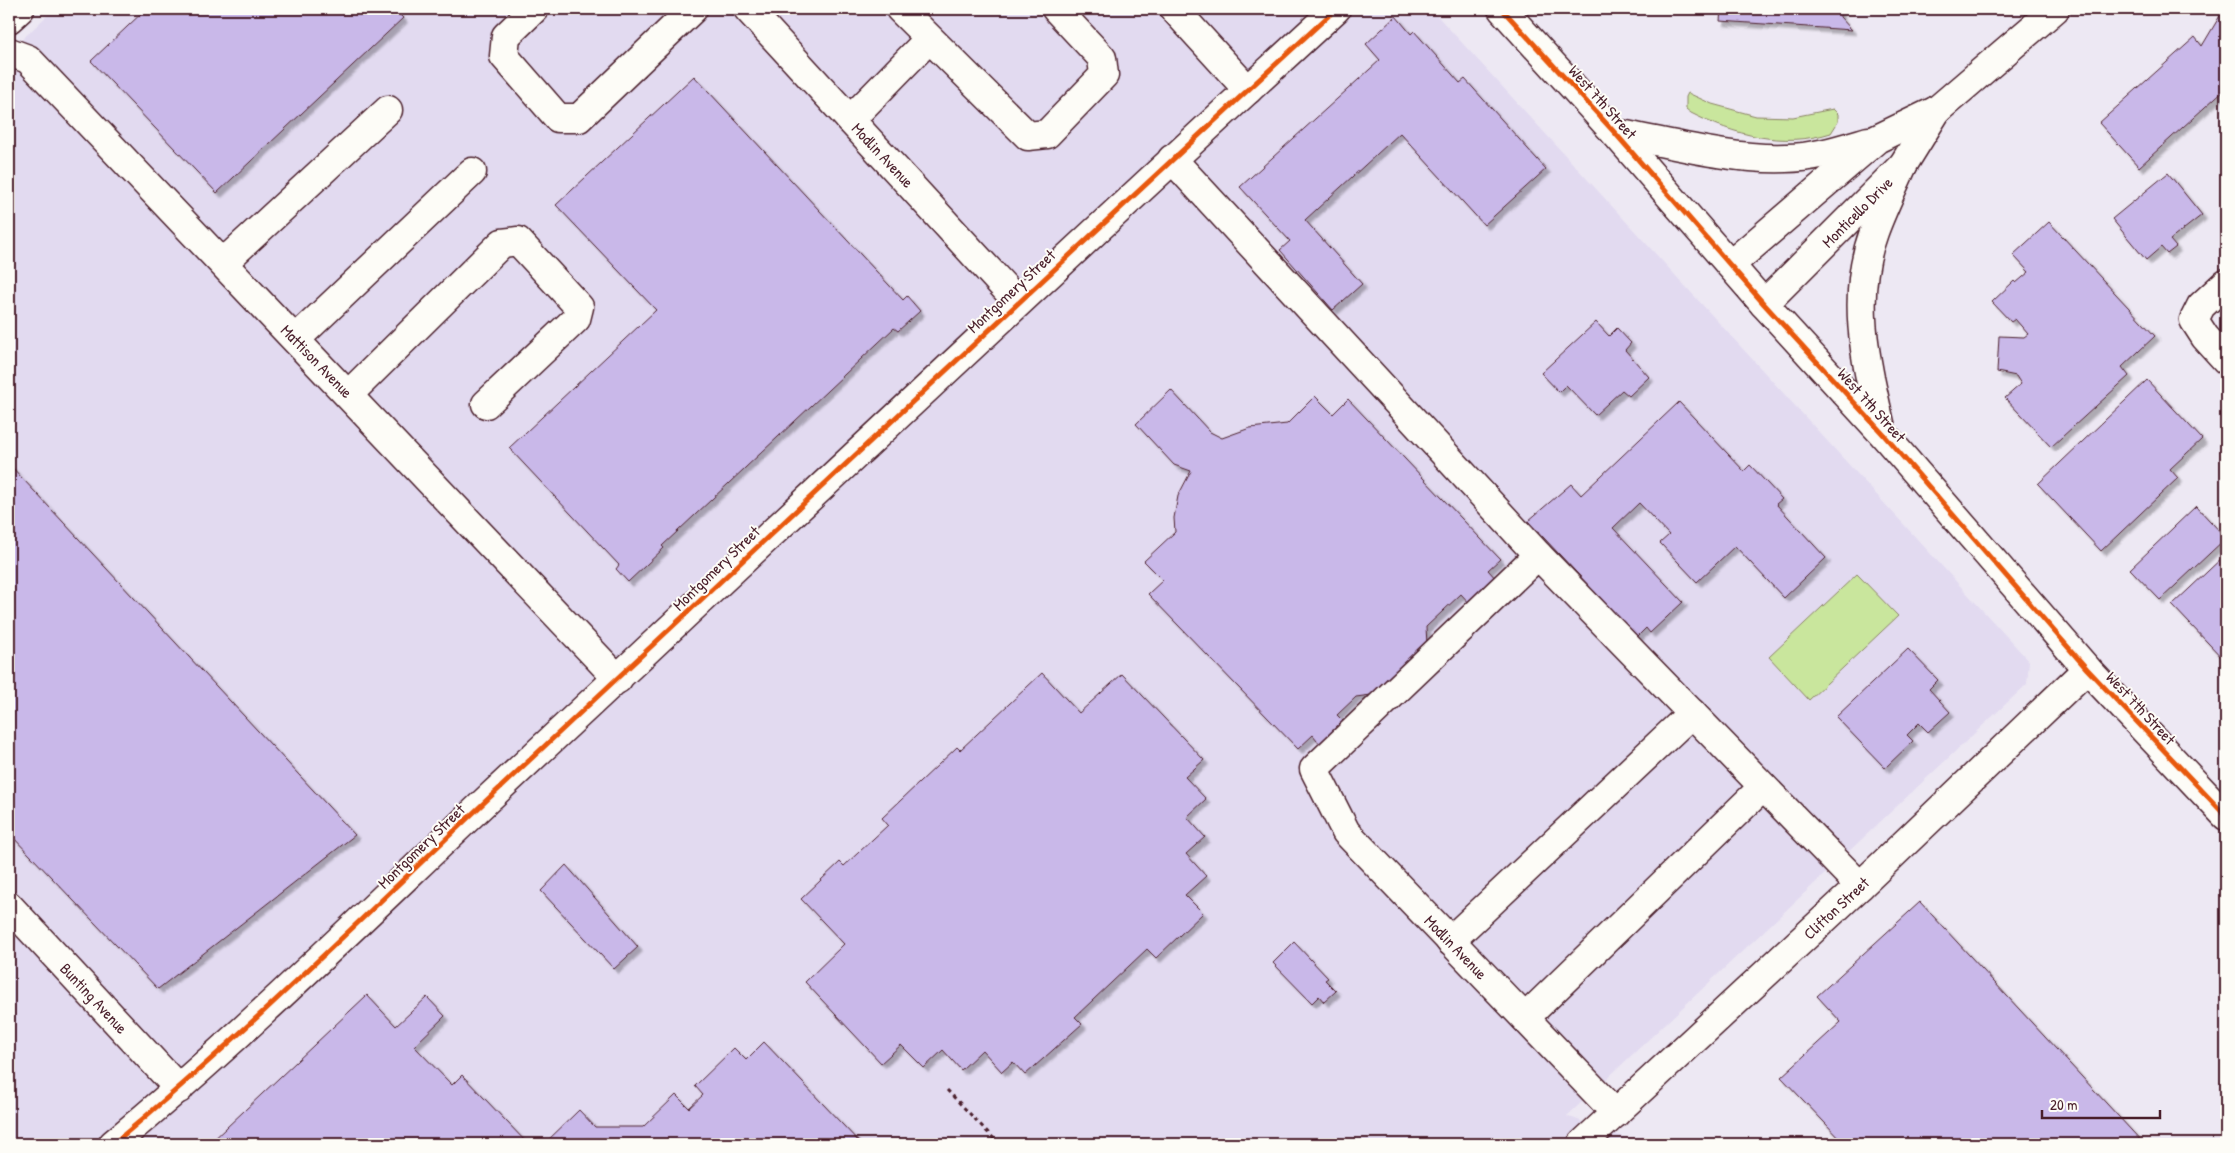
<svg xmlns="http://www.w3.org/2000/svg" width="2235" height="1153" font-family="'Patrick Hand',sans-serif">
<style>
.built{fill:#e2daf0}
.green{fill:#c9e69d;stroke:#8a8264}
.building{fill:#c9b8e9;stroke:#4a1f2b;filter:url(#shadow)}
.lines{fill:none;stroke-linecap:round;stroke-linejoin:round}
.minor-casing{stroke:#4a1f2b;stroke-width:31}
.path{stroke:#4a1f2b;stroke-width:3;stroke-dasharray:4 4;stroke-linecap:butt}
.minor{stroke:#fdfcf7;stroke-width:28}
.cycleway-casing{stroke:#fdfcf7;stroke-width:8}
.cycleway{stroke:#e8590c;stroke-width:5}
.labels{text-anchor:middle;stroke-width:4;stroke-linejoin:round;paint-order:stroke}
.street-label{font-size:16px;fill:#4a1f2b;stroke:#fdfcf7}
</style>
<defs>
<filter id="shadow"><feDropShadow dx="4.5" dy="4.5" stdDeviation="1" flood-color="#0004"/></filter>
</defs>
<rect width="100%" height="100%" fill="#ede8f3"/>
<filter id="ink" filterUnits="userSpaceOnUse"><feTurbulence type="fractalNoise" baseFrequency=".02" numOctaves="2"/><feDisplacementMap in="SourceGraphic" scale="10" xChannelSelector="R" yChannelSelector="G"/><feConvolveMatrix kernelMatrix="1 2 1 2 8 2 1 2 1" color-interpolation-filters="sRGB"/></filter>
<g filter="url(#ink)">
<path class="built" d="M 54,9 L 1431,9 L 2029,661 L 2027,684 L 1567,1116 L 1643,1144 L 9,1144 L 9,52 Z"/>
<g class="green">
<path d="M 1688,93 L 1712,104 L 1756,116 L 1793,117 L 1833,109 L 1838,114 L 1838,122 L 1831,133 C 1783,148 1734,135 1691,113 L 1686,109 L 1686,97 Z"/>
<path d="M 1857,574 L 1898,616 L 1809,700 L 1769,657 Z"/>
</g>
<g class="building">
<path d="M 146,9 L 394,9 L 403,18 L 217,193 L 91,61 Z"/>
<path d="M 1721,9 L 1840,9 L 1840,17 L 1852,30 L 1720,21 Z"/>
<path d="M 2224,9 L 2226,11 L 2226,88 L 2139,167 L 2099,123 L 2195,37 L 2202,46 Z"/>
<path d="M 1396,16 L 1411,34 L 1414,31 L 1460,83 L 1465,79 L 1546,169 L 1484,225 L 1400,133 L 1305,220 L 1362,284 L 1333,310 L 1280,250 L 1290,241 L 1240,187 L 1380,60 L 1366,44 Z"/>
<path d="M 694,76 L 903,300 L 907,296 L 920,311 L 898,331 L 894,328 L 662,546 L 664,548 L 628,582 L 616,569 L 619,565 L 509,448 L 656,310 L 556,205 Z"/>
<path d="M 2168,173 L 2202,215 L 2170,240 L 2176,247 L 2167,254 L 2161,247 L 2146,260 L 2112,219 Z"/>
<path d="M 2049,222 L 2155,336 L 2122,367 L 2129,376 L 2051,447 L 2005,398 L 2021,384 L 2016,376 L 1997,372 L 1999,336 L 2024,337 L 2028,334 L 2015,319 L 2011,322 L 1992,302 L 2014,281 L 2016,283 L 2029,272 L 2013,255 Z"/>
<path d="M 1596,322 L 1609,336 L 1617,328 L 1631,343 L 1625,350 L 1649,377 L 1629,396 L 1622,390 L 1595,415 L 1566,385 L 1559,392 L 1541,373 Z"/>
<path d="M 2147,380 L 2202,439 L 2170,469 L 2178,478 L 2101,551 L 2038,484 Z"/>
<path d="M 1171,390 L 1210,432 L 1222,438 L 1250,428 L 1287,424 L 1315,396 L 1333,414 L 1348,399 L 1500,559 L 1488,570 L 1497,580 L 1471,605 L 1461,594 L 1426,627 L 1427,644 L 1371,695 L 1356,697 L 1337,715 L 1344,722 L 1321,745 L 1313,735 L 1298,749 L 1148,594 L 1163,580 L 1144,561 L 1175,532 L 1174,518 L 1178,496 L 1191,471 L 1174,465 L 1136,424 Z"/>
<path d="M 1679,402 L 1744,471 L 1750,465 L 1782,499 L 1776,504 L 1826,558 L 1784,598 L 1735,546 L 1697,582 L 1660,543 L 1669,535 L 1639,503 L 1613,528 L 1683,602 L 1650,633 L 1646,628 L 1637,637 L 1528,521 L 1571,484 L 1581,495 Z"/>
<path d="M 9,464 L 355,835 L 158,989 L 9,833 Z"/>
<path d="M 2196,506 L 2226,538 L 2160,600 L 2130,569 Z"/>
<path d="M 2226,554 L 2226,662 L 2172,605 Z"/>
<path d="M 1908,649 L 1938,680 L 1929,689 L 1950,712 L 1928,732 L 1919,723 L 1907,735 L 1913,741 L 1885,768 L 1836,717 Z"/>
<path d="M 1042,673 L 1079,713 L 1122,674 L 1204,760 L 1185,777 L 1206,799 L 1187,817 L 1205,837 L 1186,854 L 1206,876 L 1185,895 L 1203,913 L 1156,958 L 1147,949 L 1075,1017 L 1082,1024 L 1025,1075 L 1013,1062 L 1002,1072 L 982,1050 L 961,1070 L 943,1050 L 924,1068 L 901,1045 L 881,1063 L 805,982 L 844,944 L 801,899 L 840,862 L 844,866 L 888,825 L 882,818 L 957,747 L 960,750 Z"/>
<path d="M 566,865 L 638,947 L 614,969 L 541,891 Z"/>
<path d="M 1920,902 L 2144,1144 L 1845,1144 L 1781,1077 L 1841,1022 L 1817,996 Z"/>
<path d="M 1294,942 L 1328,978 L 1325,980 L 1336,991 L 1324,1002 L 1319,996 L 1312,1003 L 1273,963 Z"/>
<path d="M 367,995 L 396,1026 L 427,997 L 445,1016 L 414,1046 L 452,1085 L 462,1075 L 528,1144 L 209,1144 Z"/>
<path d="M 764,1042 L 861,1144 L 593,1144 L 588,1138 L 581,1144 L 544,1144 L 579,1110 L 595,1127 L 643,1127 L 676,1095 L 689,1108 L 703,1095 L 695,1086 L 734,1048 L 746,1060 Z"/>
</g>
<g class="lines">
<defs>
<g id="minor">
<path d="M 534,9 L 506,36 L 504,56 L 558,118 L 579,118 L 693,9"/>
<path d="M 748,9 L 1018,302"/>
<path d="M 900,9 L 1028,136 L 1047,134 L 1104,75 L 1102,58 L 1056,9"/>
<path d="M 1174,9 L 1248,90"/>
<path d="M 1502,9 L 1615,133 L 1764,304 L 1883,434 L 2087,669 L 2226,816"/>
<path d="M 9,19 L 20,9"/>
<path d="M 9,52 L 28,59 L 618,679"/>
<path d="M 850,120 L 929,39"/>
<path d="M 1615,133 C 1670,143 1730,160 1786,158 C 1814,158 1841,149 1868,141"/>
<path d="M 1172,159 L 1538,555"/>
<path d="M 223,263 L 388,110"/>
<path d="M 1730,265 L 1877,139 L 1937,110 L 2055,9"/>
<path d="M 2226,283 L 2201,306 L 2194,320 L 2205,337 L 2226,360"/>
<path d="M 1764,304 L 1903,165 L 1937,110"/>
<path d="M 296,339 L 472,172"/>
<path d="M 349,394 L 502,243 L 518,241 L 579,307 L 576,319 L 486,404"/>
<path d="M 1882,432 C 1867,366 1849,299 1874,232 C 1882,210 1893,187 1903,165"/>
<path d="M 9,906 L 179,1089"/>
<path d="M 1450,941 L 1692,713"/>
<path d="M 1525,1018 L 1763,787"/>
<path d="M 1616,1113 L 1346,832 L 1314,769 L 1538,555 L 1860,886"/>
<path d="M 113,1144 C 244,1035 365,915 489,798 C 771,535 1051,270 1336,9"/>
<path d="M 1582,1144 L 1860,886 L 2087,669"/>
</g>
</defs>
<use href="#minor" class="minor-casing"/>
<path class="path" d="M 947,1090 L 999,1144"/>
<use href="#minor" class="minor"/>
<defs>
<g id="cycleway">
<path d="M 1502,9 L 1615,133 L 1764,304 L 1883,434 L 2087,669 L 2226,816"/>
<path d="M 113,1144 C 244,1035 365,915 489,798 C 771,535 1051,270 1336,9"/>
</g>
</defs>
<use href="#cycleway" class="cycleway-casing"/>
<use href="#cycleway" class="cycleway"/>
</g>
</g>
<g class="labels">
<g class="street-label">
<text transform="translate(1603 102) rotate(48)" y="6">West 7th Street</text>
<text transform="translate(883 155) rotate(47)" y="6">Modlin Avenue</text>
<text transform="translate(1857 212) rotate(-45)" y="6">Monticello Drive</text>
<text transform="translate(1011 291) rotate(-43)" y="6">Montgomery Street</text>
<text transform="translate(317 361) rotate(46)" y="6">Mattison Avenue</text>
<text transform="translate(1872 405) rotate(48)" y="6">West 7th Street</text>
<text transform="translate(716 568) rotate(-44)" y="6">Montgomery Street</text>
<text transform="translate(2141 708) rotate(47)" y="6">West 7th Street</text>
<text transform="translate(421 846) rotate(-44)" y="6">Montgomery Street</text>
<text transform="translate(1836 908) rotate(-43)" y="6">Clifton Street</text>
<text transform="translate(1456 947) rotate(46)" y="6">Modlin Avenue</text>
<text transform="translate(94 998) rotate(47)" y="6">Bunting Avenue</text>
</g>
</g>
<rect width="2235" height="1153" fill="none" stroke="#fdfcf7" stroke-width="30"/>
<rect x="15" y="15" width="2205" height="1123" fill="none" stroke="#4a1f2b" stroke-width="2" filter="url(#ink)"/>
<path d="M2042 1110v8h118v-8" fill="none" stroke="#4a1f2b" stroke-width="2.5"/>
<text x="2050" y="1110" font-size="15" fill="#4a1f2b" stroke="#fdfcf7" stroke-width="4" paint-order="stroke">20 m</text>
</svg>
